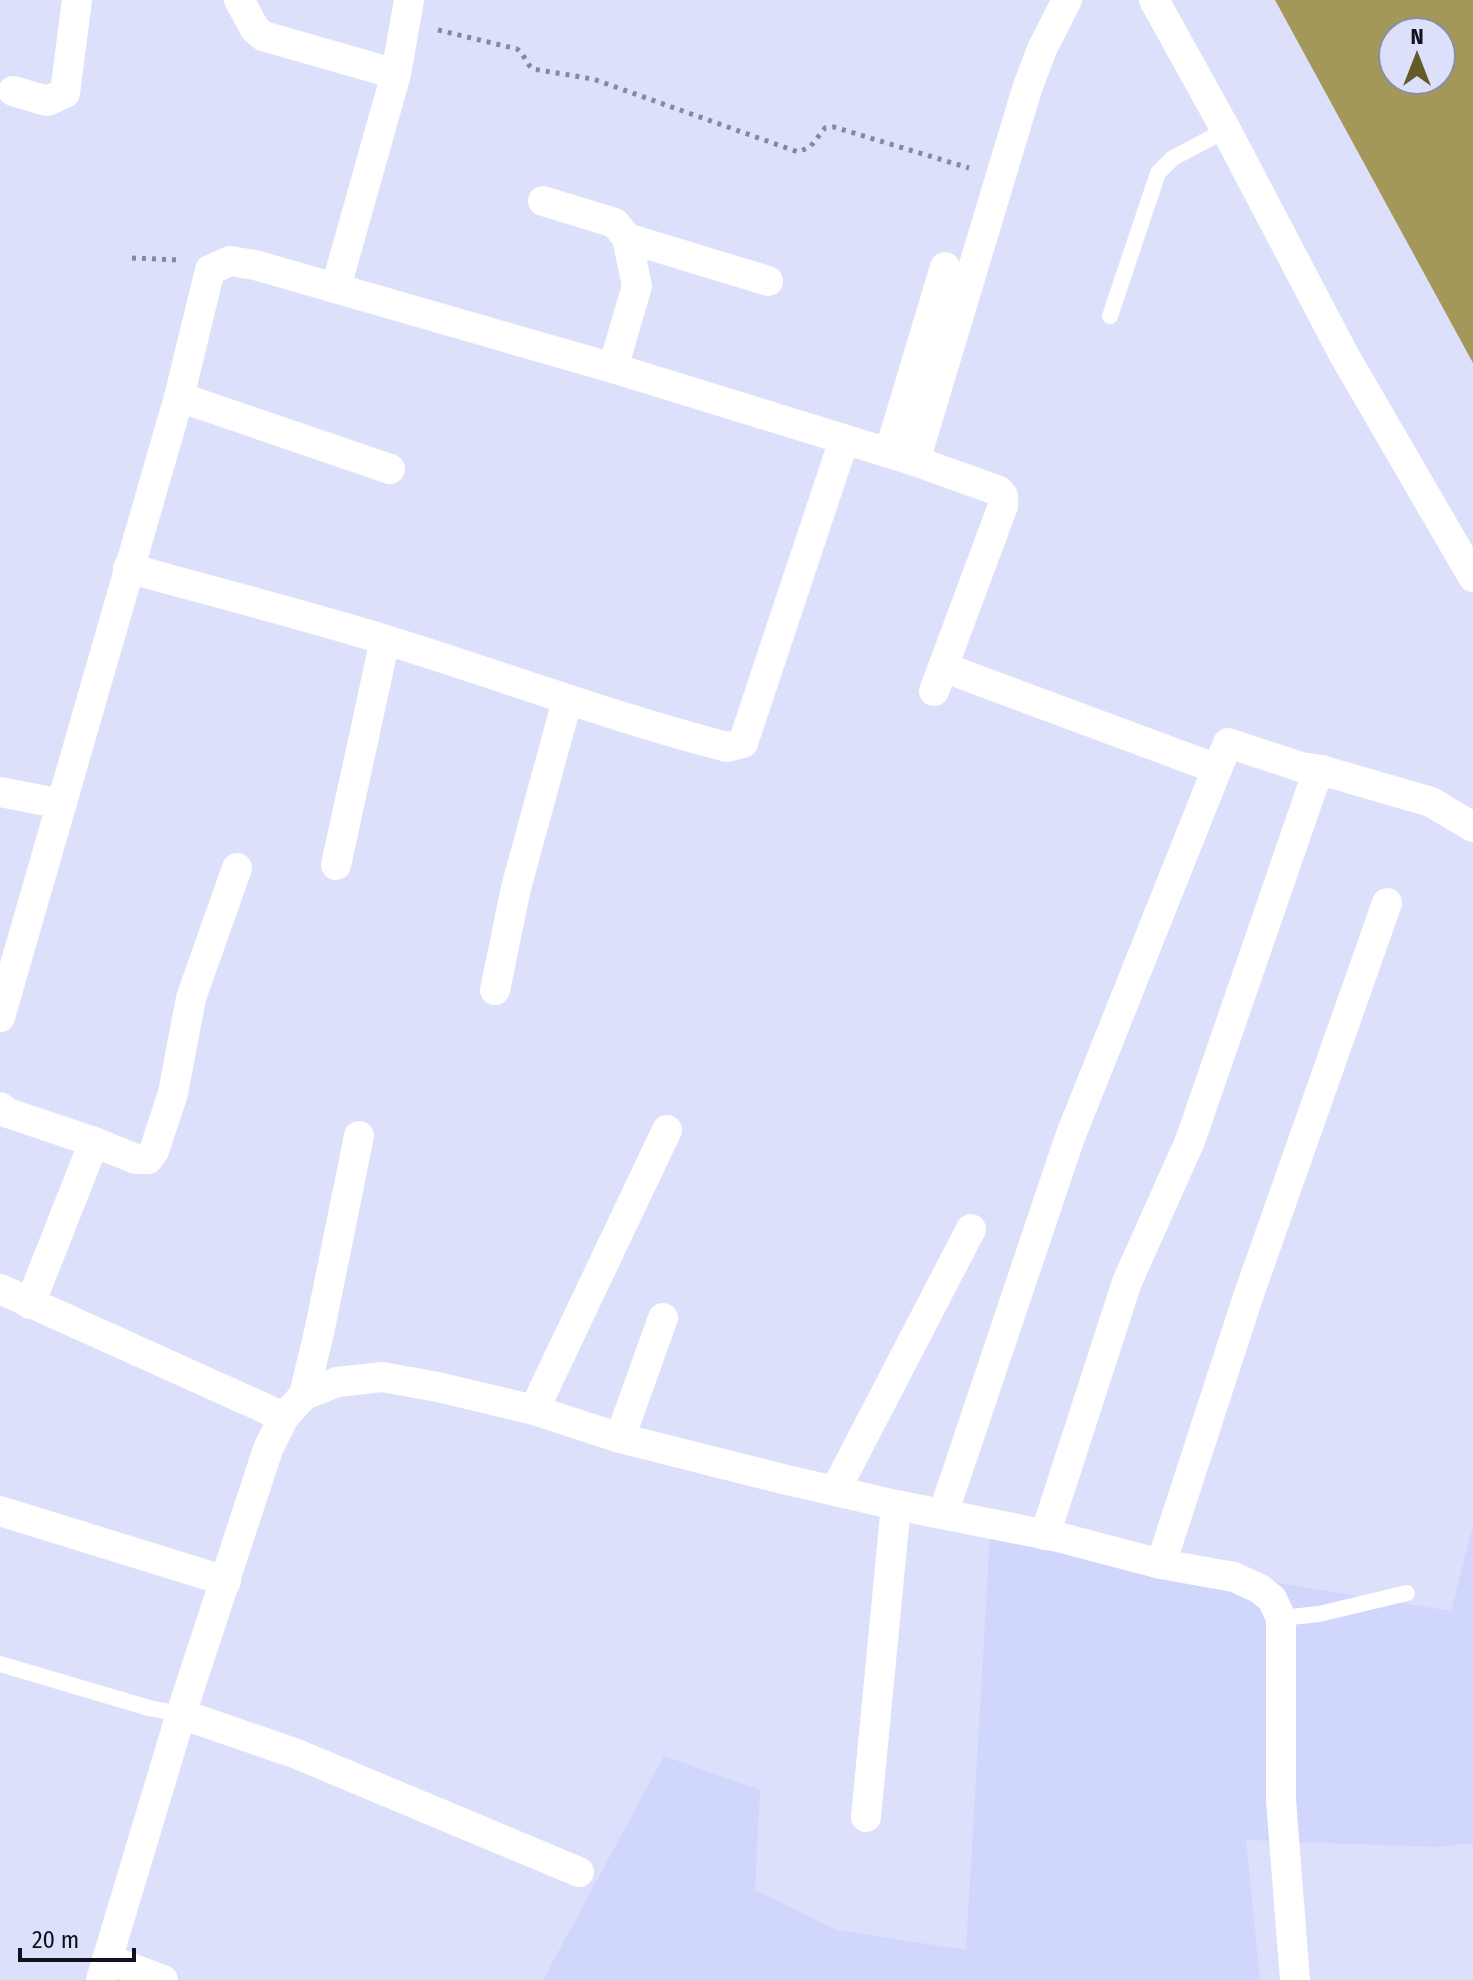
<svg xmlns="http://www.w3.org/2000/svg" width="1473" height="1980" font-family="'Fira Sans Condensed',sans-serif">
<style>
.built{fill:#d1d6fd}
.water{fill:#a3985a;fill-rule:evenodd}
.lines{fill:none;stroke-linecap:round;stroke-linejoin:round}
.path{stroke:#86889d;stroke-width:5;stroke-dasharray:4 6;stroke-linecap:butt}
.service{stroke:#fff;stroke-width:16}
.minor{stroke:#fff;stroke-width:30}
</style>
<rect width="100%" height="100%" fill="#dde0fa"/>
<path class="built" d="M 1473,1525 L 1473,1843 L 1438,1847 L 1246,1840 L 1260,1980 L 543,1980 L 664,1756 L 760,1790 L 755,1890 L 837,1930 L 966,1950 L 990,1536 L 1451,1611 Z"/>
<path class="water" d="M 1275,0 L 1473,0 L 1473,363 ZM 1393,32 L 1441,32 L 1441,80 L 1393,80 Z"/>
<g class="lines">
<g class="path">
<path d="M 438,30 L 517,49 C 525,54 525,63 533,69 L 593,79 L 798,152 L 810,147 L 825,128 L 834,127 L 969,168"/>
<path d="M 132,258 L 179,260"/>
</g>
<g class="service">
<path d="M 1110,316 L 1158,173 L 1173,158 L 1226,130"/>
<path d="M 1281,1618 L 1319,1614 L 1407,1593"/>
<path d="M 0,1664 L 149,1708 L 181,1714"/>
</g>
<g class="minor">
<path d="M 239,0 L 255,29 L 263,36 L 396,74 L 409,0"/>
<path d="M 1154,0 L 1226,130 L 1344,355 L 1473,577"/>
<path d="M 13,91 L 47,101 L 65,93 L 77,0"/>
<path d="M 543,201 L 615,223 L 627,238 L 637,286 L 613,368"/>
<path d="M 627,238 L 768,281"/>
<path d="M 336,287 L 396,74"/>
<path d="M 179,397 L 390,469"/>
<path d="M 889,453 L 945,267"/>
<path d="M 915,461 L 1027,89 L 1042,49 L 1067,0"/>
<path d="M 128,568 C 214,592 301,614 386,640 C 500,675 611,717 727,747 L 743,743 L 844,440"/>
<path d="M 1321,770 L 1431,802 L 1473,827"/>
<path d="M 0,792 L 62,804"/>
<path d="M 336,865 L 385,640"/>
<path d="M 495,990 L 516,888 L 567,701"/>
<path d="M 0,1017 L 179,397 L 210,270 L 230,261 L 255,265 L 613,368 L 915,461 L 999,491 L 1003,496 L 1003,506 L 934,691"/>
<path d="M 0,1107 L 8,1113 L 94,1142 L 30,1304"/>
<path d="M 94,1142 L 136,1159 L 148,1159 L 154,1151 L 173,1093 L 191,998 L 237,868"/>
<path d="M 0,1289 L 284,1417"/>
<path d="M 304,1395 L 320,1328 L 359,1136"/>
<path d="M 534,1410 L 667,1130"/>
<path d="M 620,1438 L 663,1318"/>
<path d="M 835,1491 L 971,1229"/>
<path d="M 0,1511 L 226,1581"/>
<path d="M 943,1514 L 1070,1137 L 1217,769 L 943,667"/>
<path d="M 1045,1535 L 1127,1282 L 1190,1141 L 1312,788 L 1321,770 L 1301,767 L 1228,743 L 1217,769"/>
<path d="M 1161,1564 L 1249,1294 L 1387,903"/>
<path d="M 181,1714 L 297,1754 L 579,1872"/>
<path d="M 866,1817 L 896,1505"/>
<path d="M 107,1959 L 163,1980"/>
<path d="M 101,1980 L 181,1714 L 268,1449 L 284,1417 L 304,1395 L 337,1382 L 382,1377 L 438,1387 L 534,1410 L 620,1438 L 787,1480 L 896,1505 L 1058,1537 L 1161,1564 L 1234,1577 L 1260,1589 L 1272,1599 L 1281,1618 L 1281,1800 L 1295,1980"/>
</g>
</g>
<g transform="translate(1417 56)"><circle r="38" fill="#dde0fa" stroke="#8b8ea3" stroke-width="2"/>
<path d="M0-6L14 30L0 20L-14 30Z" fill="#645c28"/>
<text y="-12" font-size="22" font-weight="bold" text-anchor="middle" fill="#111220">N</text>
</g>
<path d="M20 1948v12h114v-12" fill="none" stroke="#111220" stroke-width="4"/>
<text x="32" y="1948" font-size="24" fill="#111220" stroke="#dde0fa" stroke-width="6" paint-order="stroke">20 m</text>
</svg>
